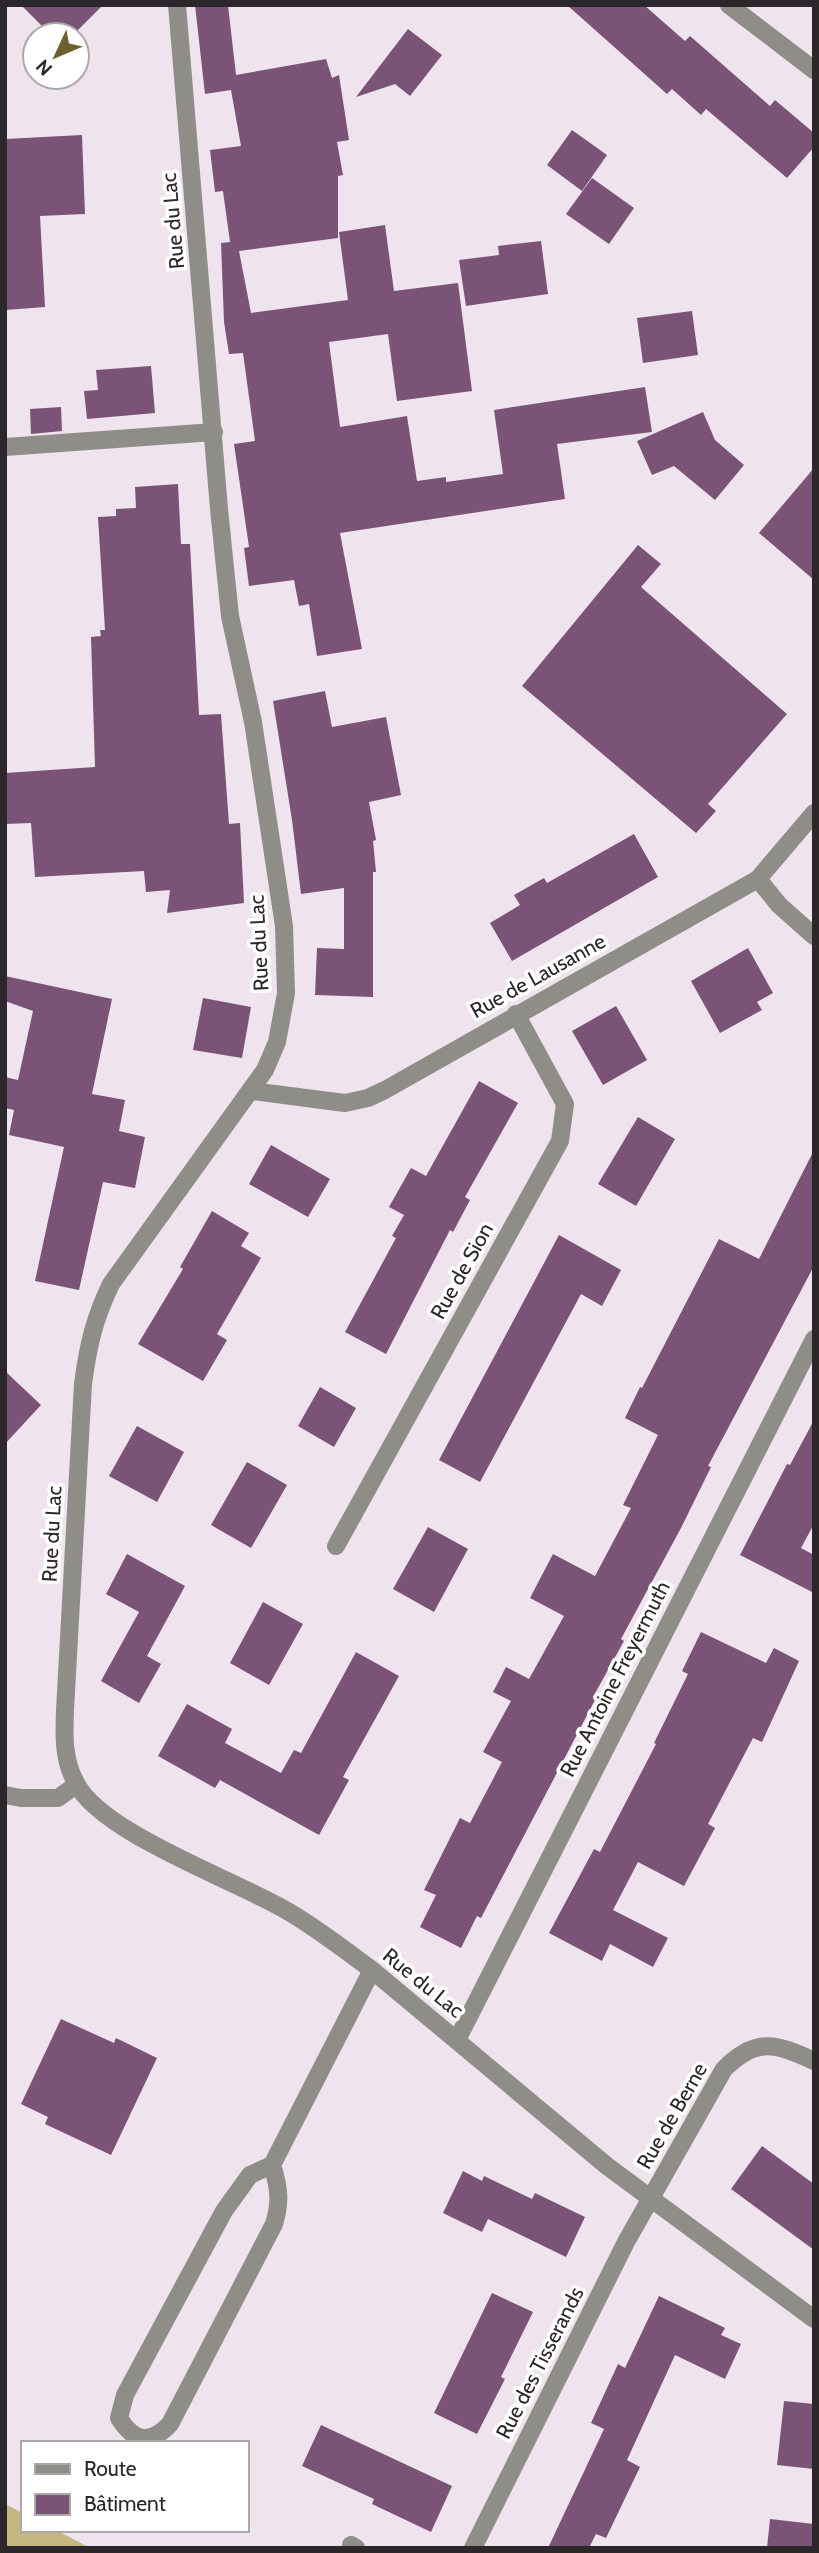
<svg xmlns="http://www.w3.org/2000/svg" width="819" height="2553" font-family="Cabin,sans-serif">
<style>
.forest{fill:#c5b781}
.building{fill:#7b5377}
.lines{fill:none;stroke-linecap:round;stroke-linejoin:round}
.minor{stroke:#8e8d88;stroke-width:18}
.labels{text-anchor:middle;stroke-width:7;stroke-linejoin:round;paint-order:stroke}
.street-label{font-size:21px;fill:#2b272a;stroke:#fff}
</style>
<rect width="100%" height="100%" fill="#efe4ed"/>
<path class="forest" d="M 5,2504 L 23,2513 L 23,2530 L 56,2530 L 90,2548 L 5,2548 Z"/>
<g class="building">
<path d="M 21,5 L 103,5 L 73,35 L 51,35 Z"/>
<path d="M 195,5 L 228,5 L 236,75 L 326,59 L 332,78 L 339,75 L 349,140 L 337,142 L 343,175 L 338,176 L 338,238 L 239,251 L 251,313 L 348,300 L 339,232 L 385,225 L 394,291 L 458,283 L 472,391 L 397,401 L 388,334 L 329,342 L 340,427 L 407,416 L 417,481 L 446,477 L 446,482 L 503,474 L 494,410 L 645,387 L 652,432 L 557,444 L 565,499 L 340,533 L 362,649 L 317,656 L 309,604 L 299,606 L 294,580 L 249,586 L 244,548 L 249,547 L 234,444 L 255,441 L 243,353 L 229,354 L 224,322 L 221,243 L 230,242 L 223,191 L 215,192 L 210,150 L 241,146 L 231,90 L 205,94 Z"/>
<path d="M 567,5 L 644,5 L 685,41 L 690,36 L 770,106 L 775,100 L 814,133 L 814,147 L 787,178 L 706,109 L 701,115 L 672,89 L 667,94 Z"/>
<path d="M 408,29 L 442,55 L 410,96 L 395,84 L 356,97 Z"/>
<path d="M 572,130 L 607,155 L 582,191 L 547,165 Z"/>
<path d="M 82,135 L 85,214 L 40,216 L 45,307 L 5,310 L 5,139 Z"/>
<path d="M 592,178 L 634,208 L 609,244 L 566,214 Z"/>
<path d="M 541,241 L 548,294 L 466,306 L 459,260 L 499,255 L 498,246 Z"/>
<path d="M 692,311 L 698,355 L 643,363 L 637,318 Z"/>
<path d="M 151,366 L 155,413 L 87,419 L 84,391 L 98,390 L 96,370 Z"/>
<path d="M 61,407 L 62,431 L 31,434 L 30,409 Z"/>
<path d="M 703,412 L 715,440 L 744,465 L 715,500 L 674,466 L 652,475 L 637,441 Z"/>
<path d="M 814,468 L 814,580 L 759,533 Z"/>
<path d="M 178,484 L 181,544 L 190,544 L 199,715 L 221,714 L 229,824 L 240,823 L 244,903 L 167,913 L 170,890 L 146,892 L 144,871 L 35,877 L 31,823 L 5,824 L 5,773 L 95,767 L 91,637 L 101,636 L 100,630 L 105,630 L 98,517 L 116,516 L 116,509 L 136,508 L 135,487 Z"/>
<path d="M 638,545 L 661,564 L 641,587 L 787,714 L 708,804 L 716,811 L 696,833 L 522,686 Z"/>
<path d="M 325,691 L 332,727 L 386,717 L 401,795 L 369,802 L 376,840 L 373,841 L 376,872 L 373,872 L 373,997 L 315,995 L 317,948 L 344,949 L 344,888 L 301,894 L 292,820 L 273,701 Z"/>
<path d="M 634,834 L 658,877 L 512,961 L 490,923 L 520,905 L 514,895 L 544,878 L 547,883 Z"/>
<path d="M 748,948 L 773,993 L 757,1002 L 762,1010 L 720,1033 L 691,981 Z"/>
<path d="M 5,976 L 112,999 L 92,1094 L 125,1100 L 119,1131 L 145,1137 L 135,1188 L 103,1182 L 79,1290 L 35,1281 L 64,1147 L 9,1135 L 14,1110 L 5,1108 L 5,1077 L 18,1080 L 33,1011 L 5,1001 Z"/>
<path d="M 203,998 L 251,1007 L 242,1058 L 193,1050 Z"/>
<path d="M 616,1006 L 647,1060 L 603,1085 L 572,1031 Z"/>
<path d="M 479,1081 L 518,1103 L 465,1197 L 470,1200 L 453,1232 L 450,1230 L 386,1354 L 345,1332 L 396,1238 L 392,1236 L 404,1215 L 389,1207 L 411,1168 L 426,1176 Z"/>
<path d="M 638,1117 L 675,1139 L 636,1206 L 598,1184 Z"/>
<path d="M 271,1145 L 330,1179 L 308,1217 L 249,1184 Z"/>
<path d="M 814,1150 L 814,1266 L 708,1466 L 711,1467 L 681,1528 L 621,1639 L 624,1641 L 593,1697 L 596,1698 L 481,1918 L 477,1916 L 461,1948 L 420,1927 L 436,1895 L 424,1890 L 460,1818 L 470,1823 L 502,1762 L 483,1752 L 511,1701 L 493,1692 L 506,1667 L 529,1679 L 564,1616 L 530,1598 L 553,1554 L 595,1576 L 631,1508 L 623,1505 L 658,1435 L 625,1418 L 640,1387 L 642,1388 L 719,1239 L 759,1259 Z"/>
<path d="M 212,1211 L 249,1233 L 241,1246 L 261,1258 L 217,1334 L 227,1340 L 203,1381 L 138,1344 L 183,1269 L 180,1267 Z"/>
<path d="M 559,1235 L 621,1270 L 602,1306 L 581,1294 L 480,1482 L 439,1460 Z"/>
<path d="M 5,1371 L 41,1405 L 5,1444 Z"/>
<path d="M 320,1387 L 356,1408 L 334,1447 L 298,1426 Z"/>
<path d="M 814,1420 L 814,1524 L 801,1548 L 814,1555 L 814,1593 L 740,1555 L 787,1464 L 790,1465 Z"/>
<path d="M 137,1426 L 184,1452 L 157,1502 L 109,1476 Z"/>
<path d="M 247,1462 L 287,1485 L 251,1548 L 211,1525 Z"/>
<path d="M 428,1527 L 468,1549 L 434,1612 L 393,1589 Z"/>
<path d="M 127,1554 L 185,1586 L 147,1656 L 161,1664 L 139,1703 L 101,1681 L 139,1612 L 106,1594 Z"/>
<path d="M 263,1602 L 303,1624 L 269,1685 L 230,1663 Z"/>
<path d="M 701,1632 L 766,1663 L 774,1648 L 799,1661 L 762,1742 L 753,1738 L 708,1824 L 715,1828 L 684,1886 L 638,1862 L 613,1910 L 668,1938 L 653,1967 L 610,1944 L 602,1961 L 549,1933 L 594,1849 L 600,1852 L 656,1744 L 654,1743 L 688,1674 L 682,1671 Z"/>
<path d="M 356,1652 L 399,1676 L 343,1777 L 349,1780 L 319,1835 L 220,1780 L 215,1788 L 158,1756 L 187,1704 L 232,1729 L 225,1743 L 281,1773 L 294,1750 L 301,1753 Z"/>
<path d="M 61,2019 L 114,2043 L 116,2038 L 157,2058 L 111,2155 L 45,2124 L 48,2117 L 21,2104 Z"/>
<path d="M 762,2146 L 814,2184 L 814,2250 L 731,2189 Z"/>
<path d="M 463,2171 L 482,2181 L 484,2176 L 532,2199 L 535,2193 L 585,2217 L 566,2257 L 488,2219 L 482,2232 L 443,2213 Z"/>
<path d="M 492,2293 L 533,2312 L 501,2377 L 505,2379 L 477,2434 L 434,2413 Z"/>
<path d="M 659,2296 L 725,2328 L 721,2335 L 741,2344 L 725,2379 L 675,2355 L 627,2460 L 640,2467 L 606,2538 L 596,2534 L 589,2548 L 548,2548 L 604,2429 L 591,2423 L 618,2364 L 625,2368 Z"/>
<path d="M 784,2401 L 814,2404 L 814,2469 L 777,2465 Z"/>
<path d="M 321,2425 L 452,2486 L 431,2532 L 372,2504 L 374,2499 L 302,2466 Z"/>
<path d="M 770,2519 L 814,2524 L 814,2548 L 767,2548 Z"/>
</g>
<g class="lines">
<g class="minor">
<path d="M 177,5 L 219,509 L 230,616 L 253,722 L 284,926 L 286,993 L 277,1042 L 265,1070 L 111,1284 C 94,1319 88,1346 83,1384 L 65,1710 C 64,1735 63,1760 76,1783 C 102,1834 238,1881 289,1912 C 318,1929 345,1950 372,1970 L 607,2166 L 814,2319"/>
<path d="M 729,5 L 814,70"/>
<path d="M 5,447 L 214,432"/>
<path d="M 758,879 L 779,905 L 814,936"/>
<path d="M 252,1091 L 345,1103 L 368,1098 L 385,1090 L 758,879 L 814,813"/>
<path d="M 336,1546 L 560,1141 L 565,1104 L 516,1014"/>
<path d="M 5,1795 L 21,1798 L 58,1798 L 76,1785"/>
<path d="M 457,2040 L 814,1339"/>
<path d="M 272,2165 L 250,2175 L 224,2211 L 125,2395 L 119,2418 C 134,2442 150,2445 170,2424 L 274,2224 C 281,2202 279,2187 272,2165 L 372,1970"/>
<path d="M 351,2545 L 356,2548"/>
<path d="M 473,2548 L 626,2242 L 724,2069 C 756,2037 775,2043 814,2061"/>
</g>
</g>
<g class="labels">
<g class="street-label">
<text transform="translate(173 221) rotate(-95)" y="7">Rue du Lac</text>
<text transform="translate(259 943) rotate(-93)" y="7">Rue du Lac</text>
<text transform="translate(538 976) rotate(-29)" y="7">Rue de Lausanne</text>
<text transform="translate(462 1271) rotate(-61)" y="7">Rue de Sion</text>
<text transform="translate(52 1534) rotate(-87)" y="7">Rue du Lac</text>
<text transform="translate(615 1679) rotate(-63)" y="7">Rue Antoine Freyermuth</text>
<text transform="translate(423 1983) rotate(39)" y="7">Rue du Lac</text>
<text transform="translate(672 2116) rotate(-60)" y="7">Rue de Berne</text>
<text transform="translate(540 2363) rotate(-63)" y="7">Rue des Tisserands</text>
</g>
</g>
<rect width="819" height="2553" fill="none" stroke="#2b272a" stroke-width="14"/>
<rect x="21" y="2441" width="228" height="91" fill="#ffffff" stroke="#aaa9aa" stroke-width="2"/>
<rect x="35" y="2464" width="35" height="10" fill="#8e8d88" stroke="#aaa9aa" stroke-width="2"/>
<text x="84" y="2476" font-size="21" fill="#2b272a">Route</text>
<rect x="35" y="2494" width="35" height="21" fill="#7b5377" stroke="#aaa9aa" stroke-width="2"/>
<text x="84" y="2511" font-size="21" fill="#2b272a">Bâtiment</text>
<g transform="translate(56 56) rotate(226)"><circle r="33" fill="#ffffff" stroke="#aaa9aa" stroke-width="2"/>
<path d="M0-5L12 26L0 18L-12 26Z" fill="#6e612e"/>
<text y="-10" font-size="19" font-weight="bold" text-anchor="middle" fill="#2b272a">N</text>
</g>
</svg>
